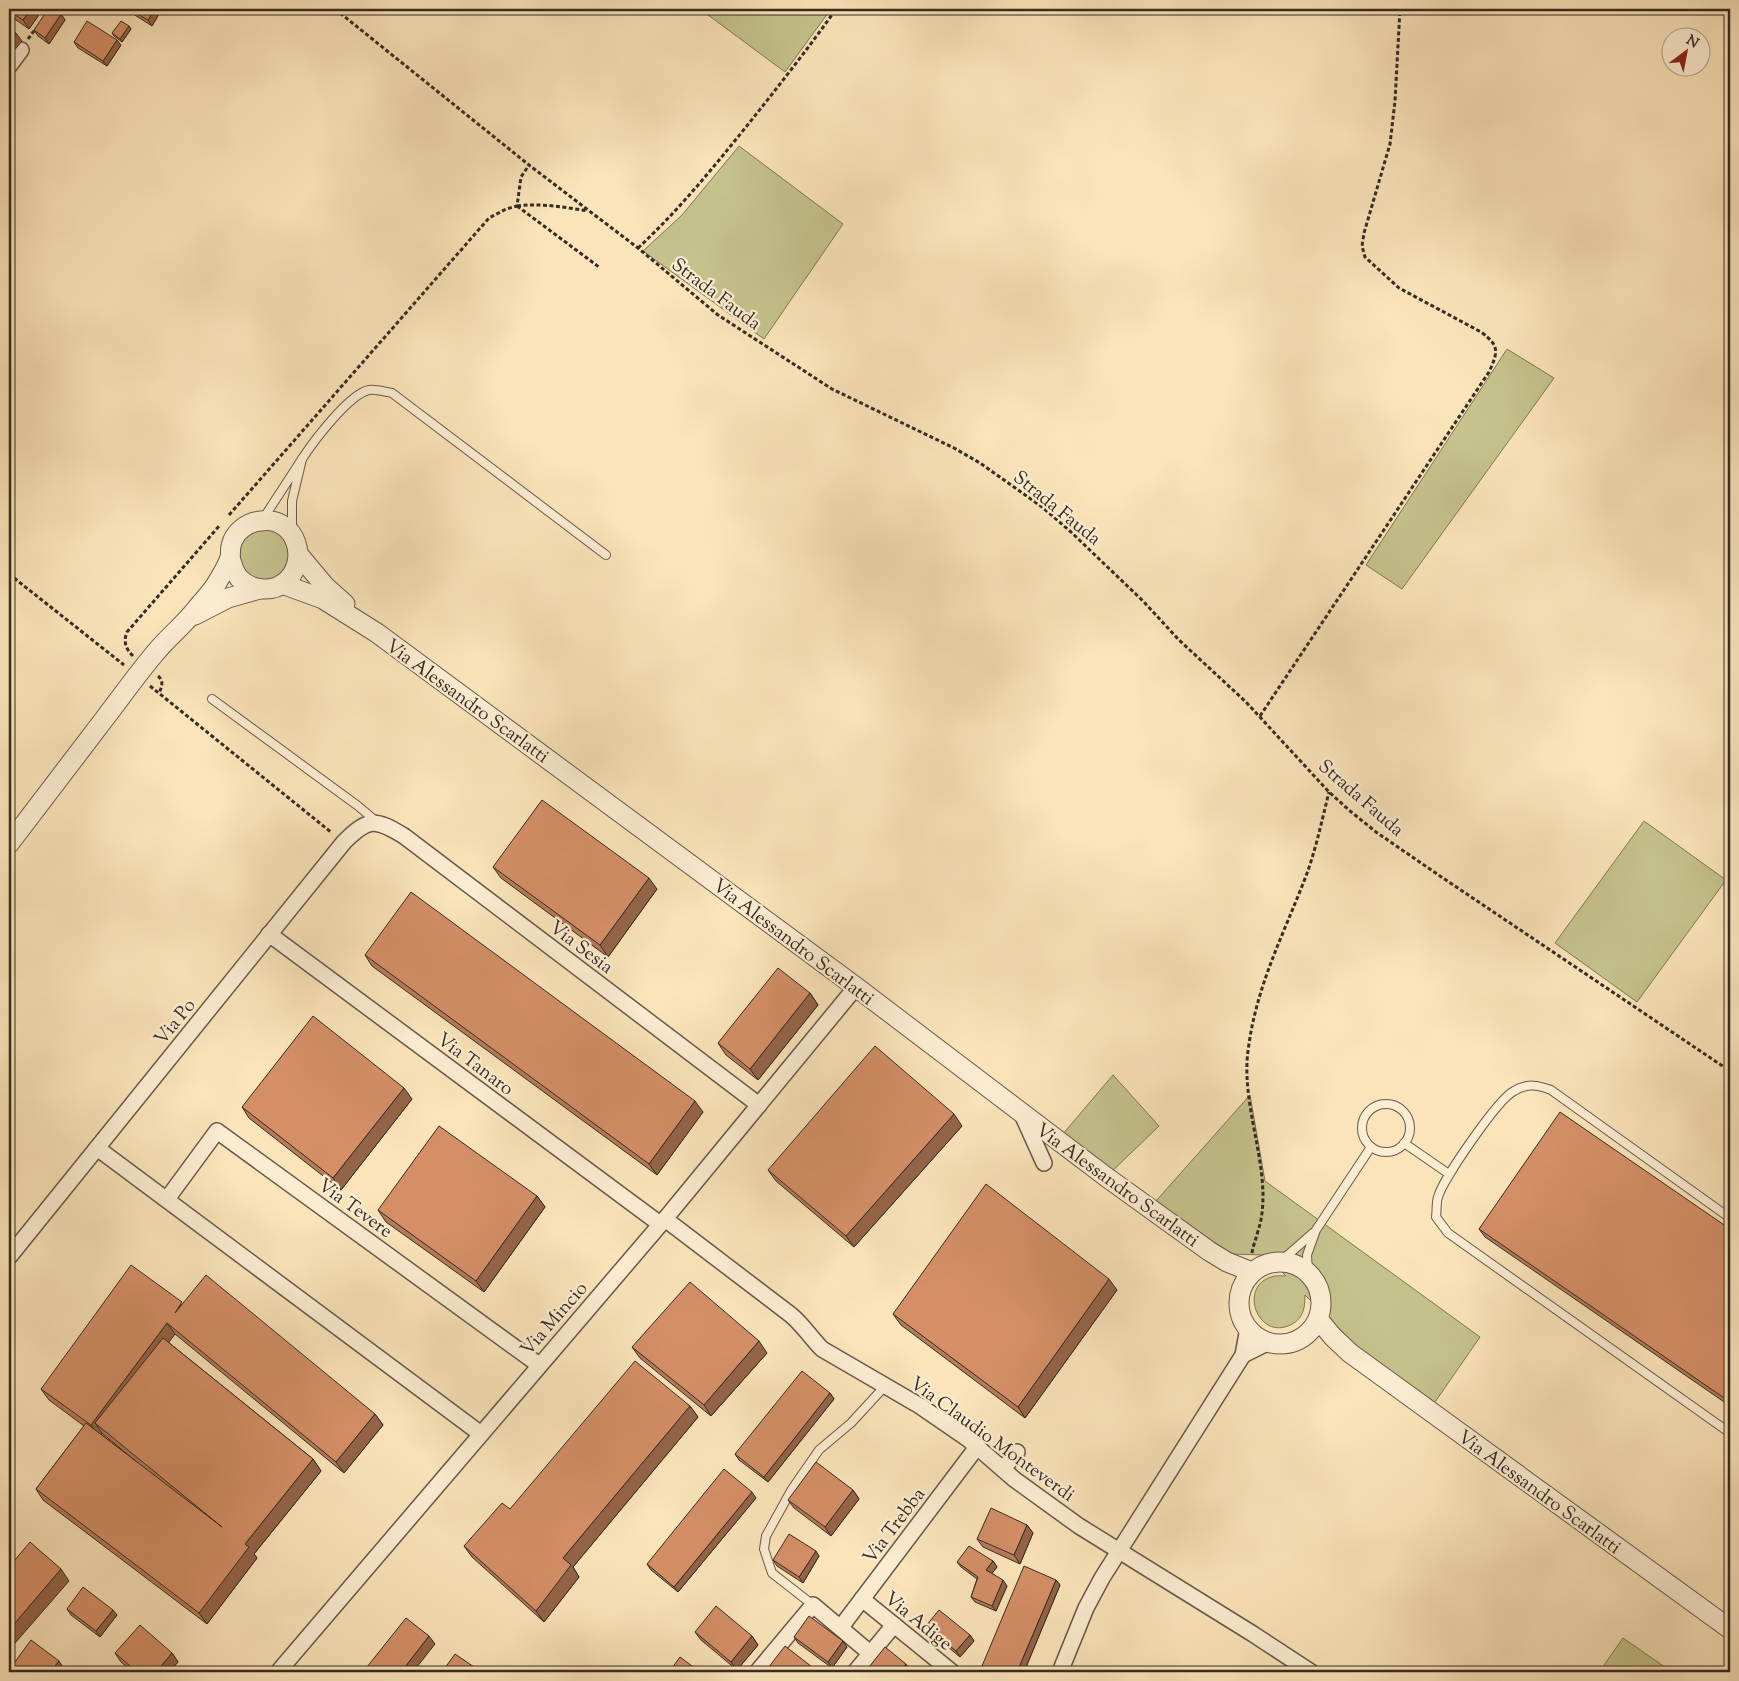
<svg xmlns="http://www.w3.org/2000/svg" width="1739" height="1681" font-family="'Sorts Mill Goudy',serif">
<style>
.green{fill:#c5c28b;stroke:#7e7656}
.lines{fill:none;stroke-linecap:round;stroke-linejoin:round}
.service-casing{stroke:#675948;stroke-width:10}
.minor-casing{stroke:#675948;stroke-width:18}
.tertiary-casing{stroke:#675948;stroke-width:21}
.path{stroke:#362b22;stroke-width:3;stroke-dasharray:4 2.5;stroke-linecap:butt}
.service{stroke:#fcedd2;stroke-width:8}
.minor{stroke:#fcedd2;stroke-width:15}
.tertiary{stroke:#fcedd2;stroke-width:19}
.wall{fill:#b67b59;stroke:#362b22;fill-rule:evenodd}
.shaded-wall{fill:#946448;stroke:#362b22}
.building{fill:#d48f67;stroke:#362b22}
.labels{text-anchor:middle;stroke-width:4.5;stroke-linejoin:round;paint-order:stroke}
.street-label{font-size:19px;fill:#362b22;stroke:#fcedd2}
</style>
<rect width="100%" height="100%" fill="#fbe4ba"/>
<filter id="stains"><feTurbulence type="fractalNoise" baseFrequency=".004" numOctaves="4"/><feColorMatrix values="0 0 0 0 .2 0 0 0 0 .09 0 0 0 0 .02 0 0 0 .5 -.17"/></filter>
<radialGradient id="worn" r=".72"><stop offset=".6" stop-color="#630" stop-opacity="0"/><stop offset="1" stop-color="#630" stop-opacity=".3"/></radialGradient>
<g class="green">
<path d="M 700,9 L 831,9 L 785,72 Z"/>
<path d="M 739,146 L 843,224 L 764,339 L 643,251 L 682,215 Z"/>
<path d="M 1507,349 L 1554,378 L 1402,589 L 1366,565 Z"/>
<path d="M 253,529 L 278,530 L 292,553 L 280,577 L 263,583 L 246,575 L 237,559 L 240,541 Z"/>
<path d="M 1644,821 L 1726,880 L 1637,1002 L 1555,943 Z"/>
<path d="M 1113,1075 L 1159,1126 L 1104,1179 L 1057,1141 Z"/>
<path d="M 1250,1095 L 1265,1181 L 1480,1337 L 1426,1415 L 1305,1295 C 1305,1309 1303,1320 1288,1326 C 1257,1338 1239,1287 1271,1277 C 1276,1275 1281,1276 1286,1276 L 1265,1255 L 1231,1254 L 1156,1201 Z"/>
<path d="M 1623,1638 L 1672,1672 L 1599,1672 Z"/>
</g>
<g class="lines">
<defs>
<g id="service">
<path d="M 302,459 C 313,442 349,394 369,390 C 376,389 385,392 392,393 L 606,555"/>
<path d="M 263,519 L 302,459 L 292,501 L 292,529"/>
<path d="M 212,699 L 358,806 L 377,822"/>
<circle cx="1386" cy="1128" r="24"/>
<path d="M 1404,1143 L 1449,1174"/>
<path d="M 1730,1218 L 1551,1090 C 1538,1085 1527,1083 1514,1091 C 1498,1099 1443,1179 1438,1197 C 1436,1203 1437,1211 1436,1217 L 1448,1233 L 1730,1433"/>
<path d="M 1281,1261 L 1313,1233"/>
<path d="M 1308,1272 L 1307,1255 L 1316,1230 L 1371,1147"/>
<path d="M 813,1605 L 772,1573 L 764,1549 L 766,1536 L 792,1489 L 819,1450 L 851,1423 L 886,1385"/>
</g>
<g id="minor">
<path d="M 9,66 L 21,50"/>
<path d="M 269,934 L 660,1224"/>
<path d="M 1021,1112 L 1044,1163"/>
<path d="M 97,1148 L 481,1434"/>
<path d="M 167,1199 L 217,1131 L 539,1365"/>
<path d="M 665,1219 L 791,1315 C 803,1325 811,1338 822,1349 L 920,1406 L 968,1439 L 1014,1479 L 1079,1526 L 1253,1634 L 1311,1672"/>
<path d="M 9,1257 L 344,842 C 368,818 375,818 404,836 L 759,1105"/>
<path d="M 1243,1355 L 1269,1342"/>
<path d="M 1003,1469 L 1017,1452"/>
<path d="M 862,1599 L 952,1672"/>
<path d="M 841,1627 L 977,1447"/>
<path d="M 278,1672 L 665,1219 L 856,987"/>
<path d="M 757,1672 L 813,1605 L 870,1653"/>
<path d="M 855,1672 L 894,1625"/>
<path d="M 1060,1672 L 1086,1608 L 1102,1578 L 1243,1355 L 1248,1328"/>
</g>
<g id="tertiary">
<path d="M 299,555 L 325,586 L 345,604"/>
<path d="M 282,584 L 323,599 L 377,633 L 856,987 L 1105,1176 L 1209,1251 L 1227,1262 L 1252,1272"/>
<path d="M 195,615 L 228,598 L 260,589"/>
<path d="M 9,844 C 41,802 73,760 105,718 C 122,696 138,673 156,652 C 169,636 185,624 197,608 C 204,599 213,591 218,581 C 222,574 228,565 230,557 C 231,554 230,550 231,546 C 234,532 247,522 261,521 C 296,516 311,562 284,583 C 271,593 250,590 239,578 C 234,572 232,565 230,557"/>
<circle cx="1280" cy="1303" r="41"/>
<path d="M 1318,1319 L 1333,1337 L 1350,1353 L 1730,1629"/>
</g>
</defs>
<use href="#service" class="service-casing"/>
<use href="#minor" class="minor-casing"/>
<use href="#tertiary" class="tertiary-casing"/>
<g class="path">
<path d="M 335,9 L 529,165 L 638,248 L 718,315 L 832,389 L 954,448 L 980,463 L 1042,507 L 1071,532 L 1143,601 L 1179,640 L 1246,702 L 1329,792 L 1350,811 L 1376,832 L 1440,876 L 1730,1071"/>
<path d="M 28,39 L 36,28"/>
<path d="M 517,206 L 599,267"/>
<path d="M 517,206 C 541,203 564,207 588,211"/>
<path d="M 638,248 C 678,211 712,169 746,127 C 777,88 808,49 836,9"/>
<path d="M 229,515 L 489,218 L 506,209 L 517,206 L 521,177 L 529,165"/>
<path d="M 9,574 L 124,665"/>
<path d="M 133,656 C 126,649 123,642 127,632 L 220,525"/>
<path d="M 158,676 C 164,681 162,687 159,693"/>
<path d="M 150,686 L 332,833"/>
<path d="M 1260,716 L 1489,372 C 1498,352 1500,346 1481,332 L 1399,288 L 1365,257 L 1362,246 L 1364,233 L 1390,144 L 1395,101 L 1400,9"/>
<path d="M 1252,1253 C 1253,1246 1256,1239 1258,1231 C 1262,1219 1263,1207 1263,1194 C 1262,1147 1242,1098 1248,1051 C 1256,986 1283,936 1306,876 C 1316,849 1322,820 1329,792"/>
</g>
<use href="#service" class="service"/>
<use href="#minor" class="minor"/>
<use href="#tertiary" class="tertiary"/>
</g>
<g class="wall">
<path d="M 9,9 L 43,9 L 29,29 L 9,15 Z"/>
<path d="M 127,9 L 156,9 L 159,14 L 152,26 L 130,12 Z"/>
<path d="M 61,14 L 65,20 L 49,44 L 38,36 L 34,30 Z"/>
<path d="M 129,26 L 131,29 L 122,42 L 114,36 L 112,33 Z"/>
<path d="M 74,42 L 121,45 L 107,66 L 78,48 Z"/>
<path d="M 493,867 L 657,889 L 608,957 L 501,878 Z"/>
<path d="M 365,955 L 703,1112 L 657,1175 L 372,966 Z"/>
<path d="M 810,993 L 818,1005 L 758,1080 L 726,1055 L 718,1043 Z"/>
<path d="M 412,1099 L 341,1190 L 249,1118 L 242,1107 Z"/>
<path d="M 962,1126 L 854,1247 L 776,1181 L 768,1170 Z"/>
<path d="M 537,1196 L 545,1207 L 484,1292 L 386,1222 L 378,1210 Z"/>
<path d="M 1479,1229 L 1730,1229 L 1730,1406 L 1485,1237 Z"/>
<path d="M 1117,1290 L 1025,1418 L 901,1325 L 893,1314 Z"/>
<path d="M 183,1304 L 375,1414 L 383,1425 L 344,1473 L 175,1334 L 168,1342 L 313,1459 L 321,1471 L 254,1554 L 257,1558 L 207,1624 L 43,1500 L 36,1489 L 84,1426 L 49,1400 L 41,1389 ZM 102,1433 L 103,1434 L 138,1463 L 101,1434 Z"/>
<path d="M 632,1347 L 767,1353 L 711,1416 L 640,1358 Z"/>
<path d="M 830,1393 L 834,1399 L 768,1482 L 739,1460 L 735,1454 Z"/>
<path d="M 690,1406 L 698,1417 L 573,1567 L 579,1577 L 544,1622 L 472,1557 L 464,1546 L 510,1509 Z"/>
<path d="M 853,1490 L 859,1499 L 831,1536 L 794,1508 L 788,1500 Z"/>
<path d="M 756,1498 L 678,1592 L 651,1570 L 647,1564 Z"/>
<path d="M 1027,1525 L 1033,1533 L 1020,1564 L 983,1547 L 977,1539 Z"/>
<path d="M 819,1556 L 803,1583 L 777,1566 L 773,1560 Z"/>
<path d="M 993,1561 L 997,1567 L 992,1573 L 1007,1586 L 996,1611 L 975,1602 L 971,1597 L 977,1579 L 961,1567 L 957,1562 Z"/>
<path d="M 1056,1580 L 1060,1585 L 1024,1672 L 988,1672 L 986,1671 L 982,1666 Z"/>
<path d="M 67,1609 L 117,1615 L 100,1637 L 71,1615 Z"/>
<path d="M 926,1626 L 970,1635 L 974,1641 L 960,1657 L 930,1632 Z"/>
<path d="M 695,1632 L 752,1636 L 758,1645 L 737,1670 L 701,1640 Z"/>
<path d="M 794,1637 L 847,1647 L 832,1668 L 798,1643 Z"/>
<path d="M 115,1653 L 172,1653 L 178,1662 L 169,1672 L 133,1672 L 121,1662 Z"/>
</g>
<g class="shaded-wall">
<path d="M 31,9 L 43,9 L 29,29 L 23,20 Z"/>
<path d="M 155,9 L 156,9 L 159,14 L 152,26 L 148,20 Z"/>
<path d="M 61,14 L 65,20 L 49,44 L 45,38 Z"/>
<path d="M 129,26 L 131,29 L 122,42 L 120,39 Z"/>
<path d="M 16,33 L 22,41 L 12,53 L 9,48 L 9,42 Z"/>
<path d="M 117,40 L 121,45 L 107,66 L 103,61 Z"/>
<path d="M 649,878 L 657,889 L 608,957 L 600,945 Z"/>
<path d="M 810,993 L 818,1005 L 758,1080 L 750,1069 Z"/>
<path d="M 404,1088 L 412,1099 L 341,1190 L 333,1178 Z"/>
<path d="M 695,1101 L 703,1112 L 657,1175 L 649,1164 Z"/>
<path d="M 954,1114 L 962,1126 L 854,1247 L 846,1236 Z"/>
<path d="M 537,1196 L 545,1207 L 484,1292 L 476,1281 Z"/>
<path d="M 1109,1279 L 1117,1290 L 1025,1418 L 1018,1407 Z"/>
<path d="M 167,1323 L 175,1334 L 104,1430 L 95,1423 L 102,1433 L 99,1437 L 91,1425 Z"/>
<path d="M 759,1341 L 767,1353 L 711,1416 L 704,1405 Z"/>
<path d="M 830,1393 L 834,1399 L 768,1482 L 764,1477 Z"/>
<path d="M 690,1406 L 698,1417 L 573,1567 L 579,1577 L 544,1622 L 536,1611 L 563,1558 Z"/>
<path d="M 375,1414 L 383,1425 L 344,1473 L 336,1462 Z"/>
<path d="M 313,1459 L 321,1471 L 254,1554 L 257,1558 L 207,1624 L 199,1613 L 245,1544 Z"/>
<path d="M 853,1490 L 859,1499 L 831,1536 L 825,1527 Z"/>
<path d="M 752,1492 L 756,1498 L 678,1592 L 674,1587 Z"/>
<path d="M 1027,1525 L 1033,1533 L 1020,1564 L 1014,1555 Z"/>
<path d="M 816,1551 L 819,1556 L 803,1583 L 799,1577 Z"/>
<path d="M 993,1561 L 997,1567 L 990,1576 L 986,1570 Z"/>
<path d="M 61,1569 L 69,1581 L 9,1650 L 9,1630 Z"/>
<path d="M 1003,1580 L 1007,1586 L 996,1611 L 992,1606 Z"/>
<path d="M 1056,1580 L 1060,1585 L 1024,1672 L 1017,1672 Z"/>
<path d="M 113,1610 L 117,1615 L 100,1637 L 96,1631 Z"/>
<path d="M 970,1635 L 974,1641 L 960,1657 L 956,1651 Z"/>
<path d="M 429,1636 L 435,1644 L 413,1672 L 401,1672 Z"/>
<path d="M 752,1636 L 758,1645 L 737,1670 L 731,1662 Z"/>
<path d="M 843,1641 L 847,1647 L 832,1668 L 828,1662 Z"/>
<path d="M 172,1653 L 178,1662 L 169,1672 L 156,1672 Z"/>
<path d="M 59,1661 L 65,1670 L 63,1672 L 50,1672 Z"/>
<path d="M 906,1664 L 910,1670 L 908,1672 L 900,1672 Z"/>
</g>
<g class="building">
<path d="M 9,9 L 31,9 L 23,20 L 9,11 Z"/>
<path d="M 48,9 L 52,9 L 61,14 L 45,38 L 34,30 Z"/>
<path d="M 129,9 L 155,9 L 148,20 Z"/>
<path d="M 87,21 L 117,40 L 103,61 L 74,42 Z"/>
<path d="M 121,21 L 129,26 L 120,39 L 112,33 Z"/>
<path d="M 9,28 L 16,33 L 9,42 Z"/>
<path d="M 542,800 L 649,878 L 600,945 L 493,867 Z"/>
<path d="M 411,892 L 695,1101 L 649,1164 L 365,955 Z"/>
<path d="M 778,968 L 810,993 L 750,1069 L 718,1043 Z"/>
<path d="M 313,1016 L 404,1088 L 333,1178 L 242,1107 Z"/>
<path d="M 875,1046 L 954,1114 L 846,1236 L 768,1170 Z"/>
<path d="M 1560,1112 L 1730,1229 L 1730,1402 L 1479,1229 Z"/>
<path d="M 439,1126 L 537,1196 L 476,1281 L 378,1210 Z"/>
<path d="M 986,1184 L 1109,1279 L 1018,1407 L 893,1314 Z"/>
<path d="M 131,1265 L 182,1302 L 175,1313 L 206,1275 L 375,1414 L 336,1462 L 167,1323 L 91,1425 L 41,1389 Z"/>
<path d="M 690,1282 L 759,1341 L 704,1405 L 632,1347 Z"/>
<path d="M 163,1338 L 313,1459 L 245,1544 L 249,1547 L 199,1613 L 36,1489 L 86,1423 L 222,1527 L 95,1423 Z"/>
<path d="M 635,1361 L 690,1406 L 563,1558 L 571,1565 L 536,1611 L 464,1546 L 502,1503 L 510,1509 Z"/>
<path d="M 802,1371 L 830,1393 L 764,1477 L 735,1454 Z"/>
<path d="M 816,1462 L 853,1490 L 825,1527 L 788,1500 Z"/>
<path d="M 724,1469 L 752,1492 L 674,1587 L 647,1564 Z"/>
<path d="M 991,1508 L 1027,1525 L 1014,1555 L 977,1539 Z"/>
<path d="M 789,1534 L 816,1551 L 799,1577 L 773,1560 Z"/>
<path d="M 30,1542 L 61,1569 L 9,1630 L 9,1567 Z"/>
<path d="M 969,1546 L 993,1561 L 986,1570 L 1003,1580 L 992,1606 L 971,1597 L 978,1577 L 957,1562 Z"/>
<path d="M 1024,1566 L 1056,1580 L 1017,1672 L 998,1672 L 982,1666 Z"/>
<path d="M 83,1587 L 113,1610 L 96,1631 L 67,1609 Z"/>
<path d="M 716,1606 L 752,1636 L 731,1662 L 695,1632 Z"/>
<path d="M 939,1610 L 970,1635 L 956,1651 L 926,1626 Z"/>
<path d="M 809,1616 L 843,1641 L 828,1662 L 794,1637 Z"/>
<path d="M 406,1618 L 429,1636 L 401,1672 L 363,1672 Z"/>
<path d="M 140,1625 L 172,1653 L 156,1672 L 137,1672 L 115,1653 Z"/>
<path d="M 31,1640 L 59,1661 L 50,1672 L 9,1672 L 9,1670 Z"/>
<path d="M 785,1646 L 816,1670 L 815,1672 L 765,1672 Z"/>
<path d="M 885,1647 L 906,1664 L 900,1672 L 865,1672 Z"/>
<path d="M 455,1654 L 480,1671 L 480,1672 L 442,1672 Z"/>
<path d="M 680,1657 L 700,1672 L 669,1672 Z"/>
<path d="M 929,1668 L 934,1672 L 926,1672 Z"/>
</g>
<g class="labels">
<g class="street-label">
<text transform="translate(717 293) rotate(37)" y="7">Strada Fauda</text>
<text transform="translate(1058 507) rotate(39)" y="7">Strada Fauda</text>
<text transform="translate(468 700) rotate(36)" y="7">Via Alessandro Scarlatti</text>
<text transform="translate(1362 797) rotate(41)" y="7">Strada Fauda</text>
<text transform="translate(794 941) rotate(37)" y="7">Via Alessandro Scarlatti</text>
<text transform="translate(582 946) rotate(37)" y="7">Via Sesia</text>
<text transform="translate(174 1021) rotate(-51)" y="7">Via Po</text>
<text transform="translate(476 1063) rotate(37)" y="7">Via Tanaro</text>
<text transform="translate(1118 1184) rotate(36)" y="7">Via Alessandro Scarlatti</text>
<text transform="translate(356 1207) rotate(36)" y="7">Via Tevere</text>
<text transform="translate(553 1318) rotate(-49)" y="7">Via Mincio</text>
<text transform="translate(993 1438) rotate(36)" y="7">Via Claudio Monteverdi</text>
<text transform="translate(1540 1491) rotate(36)" y="7">Via Alessandro Scarlatti</text>
<text transform="translate(893 1525) rotate(-53)" y="7">Via Trebba</text>
<text transform="translate(919 1620) rotate(39)" y="7">Via Adige</text>
</g>
</g>
<rect width="1739" height="1681" fill="none" stroke="#fbe4ba" stroke-width="30"/>
<rect x="10" y="10" width="1719" height="1661" fill="none" stroke="#362b22" stroke-width="2.5"/>
<rect x="15" y="15" width="1709" height="1651" fill="none" stroke="#362b22"/>
<g transform="translate(1686 52) rotate(32)"><circle r="24" fill="#fcedd2" stroke="#ad9f8c"/>
<path d="M0-4L9 19L0 12L-9 19Z" fill="#8f2418"/>
<text y="-8" font-size="14" font-weight="bold" text-anchor="middle" fill="#362b22">N</text>
</g>
<rect width="100%" height="100%" filter="url(#stains)"/>
<rect width="100%" height="100%" fill="url(#worn)"/>
</svg>
